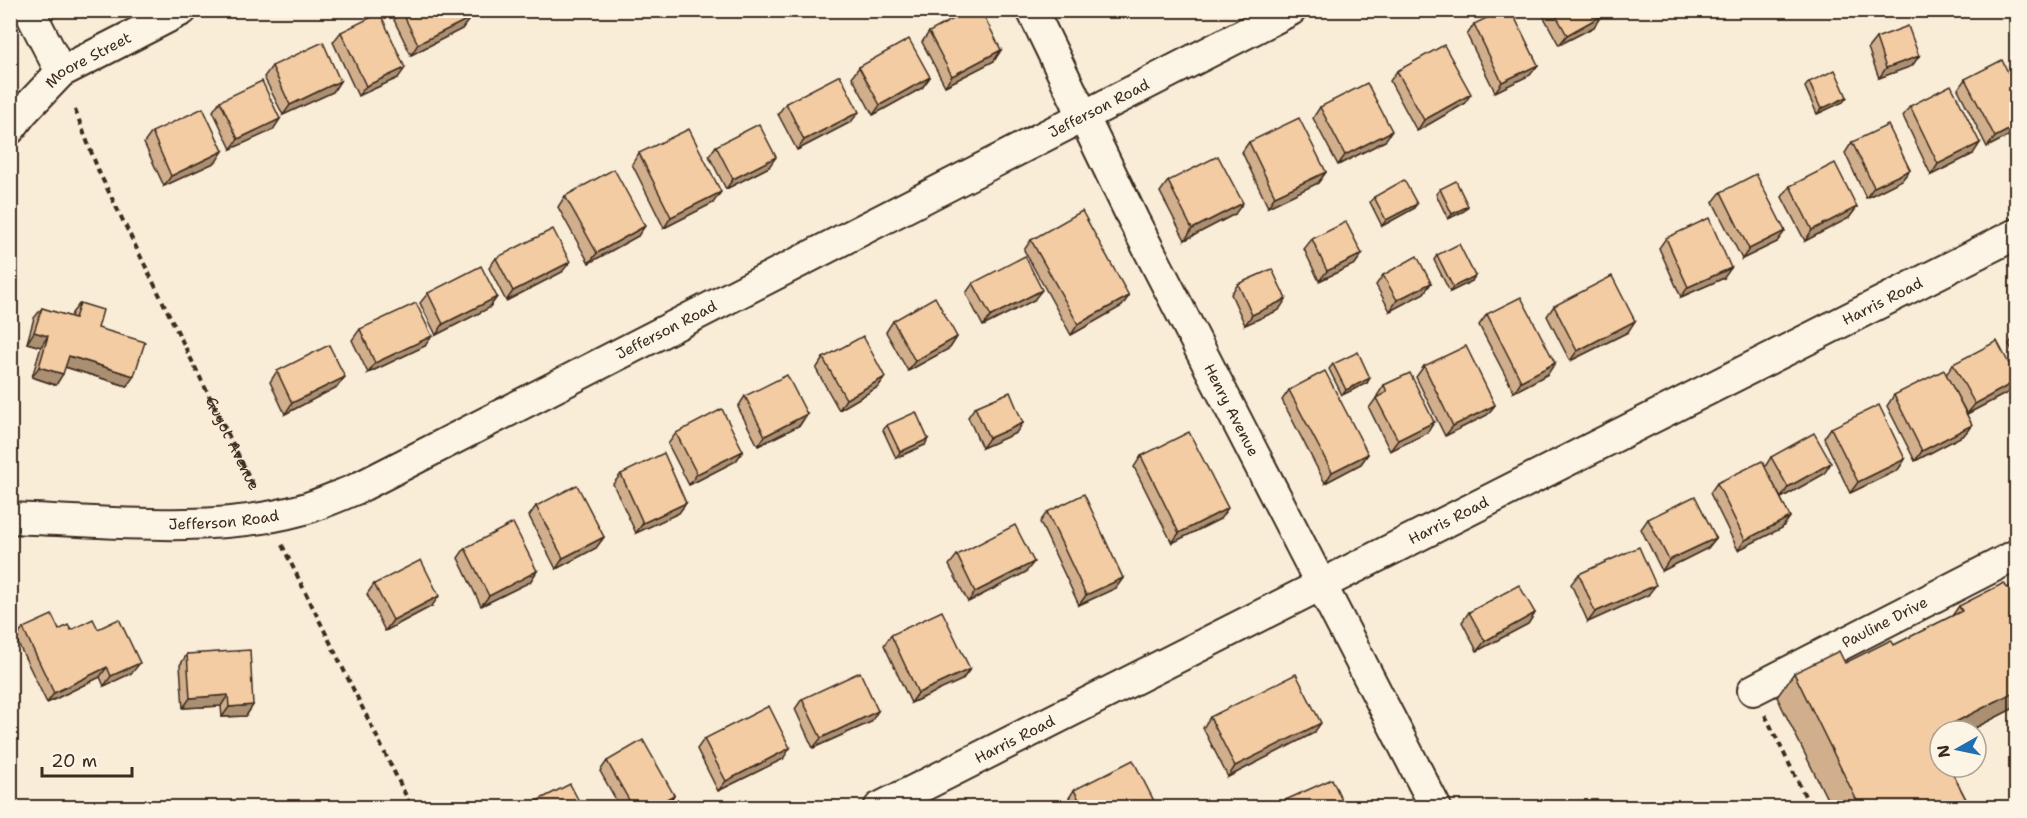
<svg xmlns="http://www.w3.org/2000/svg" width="2027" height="818" font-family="'Shantell Sans',sans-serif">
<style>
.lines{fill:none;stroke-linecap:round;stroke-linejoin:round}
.street-casing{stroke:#3b2a1e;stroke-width:34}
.path{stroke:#3b2a1e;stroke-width:4;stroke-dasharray:6 4.5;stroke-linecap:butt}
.street{stroke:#fcf5e5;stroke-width:30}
.wall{fill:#d1af8c;stroke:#3b2a1e;stroke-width:1.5}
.shaded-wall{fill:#aa8f72;stroke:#3b2a1e;stroke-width:1.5}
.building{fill:#f3cca3;stroke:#3b2a1e;stroke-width:1.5}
.labels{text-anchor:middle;stroke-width:4.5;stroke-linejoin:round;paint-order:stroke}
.street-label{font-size:15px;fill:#3b2a1e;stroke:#fcf5e5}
</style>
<rect width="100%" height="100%" fill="#faedd8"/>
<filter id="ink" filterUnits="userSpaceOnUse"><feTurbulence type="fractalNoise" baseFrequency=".0167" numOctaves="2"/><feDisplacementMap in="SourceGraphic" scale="12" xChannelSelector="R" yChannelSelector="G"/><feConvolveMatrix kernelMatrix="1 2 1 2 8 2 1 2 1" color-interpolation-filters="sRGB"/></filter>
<g filter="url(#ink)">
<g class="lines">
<defs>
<g id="street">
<path d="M 29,10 L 61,72"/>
<path id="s2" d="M 1032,10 L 1133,219 L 1436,808"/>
<path id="s3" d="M 10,129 L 22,113 L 61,72 L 182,10"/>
<path id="s4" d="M 10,518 C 101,521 213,534 300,510 C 319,505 338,496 356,489 L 1291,10"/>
<path id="s5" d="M 1753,690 L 2016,555"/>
<path id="s6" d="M 879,808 L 2016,234"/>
</g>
</defs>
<use href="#street" class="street-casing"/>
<g class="path">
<path id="s1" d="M 75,110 L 99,172 L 255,489"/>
<path d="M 282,545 L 412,808"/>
<path d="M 1765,715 L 1811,808"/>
</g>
<use href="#street" class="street"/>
</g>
<g class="wall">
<path d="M 400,10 L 466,10 L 470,18 L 462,29 L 411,55 L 394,20 Z"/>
<path d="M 1540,10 L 1598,10 L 1594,27 L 1559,45 Z"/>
<path d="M 1474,24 L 1538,65 L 1530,75 L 1495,92 L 1467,35 Z"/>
<path d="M 341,32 L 398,78 L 358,96 L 333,42 Z"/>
<path d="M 929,32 L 1001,50 L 994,61 L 945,86 L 922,42 Z"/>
<path d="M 1876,38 L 1919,56 L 1912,66 L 1879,78 L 1868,48 Z"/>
<path d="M 272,66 L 340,81 L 333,92 L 283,115 L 264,77 Z"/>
<path d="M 859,67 L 930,77 L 922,88 L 873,115 L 852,77 Z"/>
<path d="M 1397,71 L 1464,104 L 1417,131 L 1390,81 Z"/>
<path d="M 1965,79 L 2016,89 L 2016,132 L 1987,147 L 1958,89 Z"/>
<path d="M 1809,82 L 1847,97 L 1843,102 L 1817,114 L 1805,87 Z"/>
<path d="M 220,101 L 273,130 L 231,149 L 213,111 Z"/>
<path d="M 786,103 L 851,122 L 797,150 L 778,114 Z"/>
<path d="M 1910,106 L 1973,154 L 1931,175 L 1903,116 Z"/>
<path d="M 1320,107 L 1385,141 L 1338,165 L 1313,118 Z"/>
<path d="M 152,132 L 216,162 L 164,186 L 144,143 Z"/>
<path d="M 1249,142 L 1326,172 L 1318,183 L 1268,207 L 1242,152 Z"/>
<path d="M 1852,142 L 1910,170 L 1902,180 L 1866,198 L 1845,153 Z"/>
<path d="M 716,146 L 769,167 L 726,189 L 709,156 Z"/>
<path d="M 639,153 L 713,203 L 664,228 L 632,164 Z"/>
<path d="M 1168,181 L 1235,214 L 1185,240 L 1160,192 Z"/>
<path d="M 1790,186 L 1857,207 L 1849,218 L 1805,241 L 1782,197 Z"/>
<path d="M 1440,189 L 1468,206 L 1464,211 L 1448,219 L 1436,194 Z"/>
<path d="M 1721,192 L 1777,242 L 1742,259 L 1713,202 Z"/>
<path d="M 565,196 L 638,236 L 589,263 L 558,207 Z"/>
<path d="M 1374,197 L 1413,209 L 1382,226 L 1370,202 Z"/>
<path d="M 1666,238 L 1724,278 L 1681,297 L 1659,248 Z"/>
<path d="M 1312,239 L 1362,254 L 1355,264 L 1319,281 L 1304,249 Z"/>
<path d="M 1031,240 L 1122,306 L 1071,335 L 1024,250 Z"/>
<path d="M 1437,255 L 1472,281 L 1450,292 L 1434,260 Z"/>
<path d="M 496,258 L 562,272 L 506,301 L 489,268 Z"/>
<path d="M 1383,275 L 1431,283 L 1424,293 L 1390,311 L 1376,285 Z"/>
<path d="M 973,283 L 1034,300 L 983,326 L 966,293 Z"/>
<path d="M 1238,284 L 1279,310 L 1245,325 L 1231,294 Z"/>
<path d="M 428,293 L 497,297 L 489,308 L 436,335 L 420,303 Z"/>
<path d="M 80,303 L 98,328 L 127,386 L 65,367 L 56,385 L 32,377 L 41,347 L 27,343 L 34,318 L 42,308 L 71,317 L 72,313 Z"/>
<path d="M 1554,306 L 1628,332 L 1570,361 L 1547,316 Z"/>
<path d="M 1487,314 L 1548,374 L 1514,392 L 1479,325 Z"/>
<path d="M 893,321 L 957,337 L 950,348 L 908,371 L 886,332 Z"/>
<path d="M 360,329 L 425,346 L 368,373 L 352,340 Z"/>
<path d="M 2016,334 L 2016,359 L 2009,344 Z"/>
<path d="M 823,358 L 885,377 L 878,387 L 839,410 L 816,369 Z"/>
<path d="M 1333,364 L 1367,383 L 1342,395 L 1329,369 Z"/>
<path d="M 1953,364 L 2011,391 L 1967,414 L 1946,375 L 1972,425 L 1964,435 L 1915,461 L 1887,406 L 1894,395 L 1946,375 Z"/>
<path d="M 1424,366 L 1495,405 L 1487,415 L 1445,436 L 1416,377 Z"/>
<path d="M 277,371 L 337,387 L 285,414 L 270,382 Z"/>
<path d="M 1384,385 L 1434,422 L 1427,433 L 1390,451 L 1369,408 L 1377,397 L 1377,396 Z"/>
<path d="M 1289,390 L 1368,454 L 1361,464 L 1325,483 L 1282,400 Z"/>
<path d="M 745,396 L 807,414 L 800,425 L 758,446 L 738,407 Z"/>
<path d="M 975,407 L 1016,433 L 982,448 L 968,417 Z"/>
<path d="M 887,425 L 925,445 L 896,458 L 883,430 Z"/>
<path d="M 1831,428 L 1905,459 L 1898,470 L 1850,493 L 1824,438 Z"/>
<path d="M 676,433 L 743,451 L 736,461 L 689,485 L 668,444 Z"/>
<path d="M 1141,456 L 1220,519 L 1172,543 L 1134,467 Z"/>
<path d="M 1771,457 L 1824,474 L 1781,498 L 1773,483 L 1790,517 L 1782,528 L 1738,550 L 1710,493 L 1717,483 L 1765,467 Z"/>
<path d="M 621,474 L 686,503 L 679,513 L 636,533 L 613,484 Z"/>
<path d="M 536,506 L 604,537 L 596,548 L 556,569 L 529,516 Z"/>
<path d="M 1047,512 L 1123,578 L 1116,588 L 1079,605 L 1040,522 Z"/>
<path d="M 1648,519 L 1716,538 L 1708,548 L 1662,571 L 1641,529 Z"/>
<path d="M 465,548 L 537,571 L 530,582 L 481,606 L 458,558 Z"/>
<path d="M 957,555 L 1026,572 L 968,602 L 949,565 Z"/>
<path d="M 1579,574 L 1648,595 L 1588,622 L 1571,584 Z"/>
<path d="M 374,584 L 432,606 L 385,631 L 367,594 Z"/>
<path d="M 1959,606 L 2016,707 L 1969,731 L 1940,731 L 1940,746 L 1939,747 L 1970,807 L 1831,807 L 1777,697 L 1794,673 L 1845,663 L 1894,645 L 1952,616 Z"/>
<path d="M 1469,612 L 1535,613 L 1528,624 L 1477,651 L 1462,622 Z"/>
<path d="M 23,628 L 71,630 L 98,629 L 132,673 L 104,686 L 100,677 L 47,703 L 16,639 Z"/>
<path d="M 891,635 L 970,669 L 962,680 L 911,703 L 884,645 Z"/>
<path d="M 187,654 L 253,705 L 246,716 L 222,717 L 221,706 L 183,708 L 180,665 Z"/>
<path d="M 802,699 L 871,722 L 813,748 L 795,709 Z"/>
<path d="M 1210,717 L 1314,733 L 1228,777 L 1203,728 Z"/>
<path d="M 704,739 L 783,759 L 718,791 L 697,749 Z"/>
<path d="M 607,761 L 674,795 L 667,806 L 663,807 L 620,807 L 600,771 Z"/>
<path d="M 1074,790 L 1152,807 L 1070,807 L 1067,801 Z"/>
</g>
<g class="shaded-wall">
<path d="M 1601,16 L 1594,27 L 1559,45 L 1567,35 Z"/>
<path d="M 470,18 L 462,29 L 411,55 L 418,44 Z"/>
<path d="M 1001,50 L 994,61 L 945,86 L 952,76 Z"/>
<path d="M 1919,56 L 1912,66 L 1879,78 L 1886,68 Z"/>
<path d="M 1538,65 L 1530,75 L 1495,92 L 1502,82 Z"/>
<path d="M 405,68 L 398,78 L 358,96 L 366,86 Z"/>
<path d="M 930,77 L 922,88 L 873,115 L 880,105 Z"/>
<path d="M 340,81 L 333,92 L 283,115 L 290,105 Z"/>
<path d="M 1471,94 L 1464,104 L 1417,131 L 1424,120 Z"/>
<path d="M 1847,97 L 1843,102 L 1817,114 L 1821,109 Z"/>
<path d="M 859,112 L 851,122 L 797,150 L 804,140 Z"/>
<path d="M 280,119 L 273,130 L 231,149 L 238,139 Z"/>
<path d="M 2016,126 L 2016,132 L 1987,147 L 1995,137 Z"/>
<path d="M 1392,131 L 1385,141 L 1338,165 L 1345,155 Z"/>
<path d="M 1980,143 L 1973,154 L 1931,175 L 1938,164 Z"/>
<path d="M 223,151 L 216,162 L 164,186 L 171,176 Z"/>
<path d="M 776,157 L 769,167 L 726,189 L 733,179 Z"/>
<path d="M 1910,170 L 1902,180 L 1866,198 L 1874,187 Z"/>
<path d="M 1326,172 L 1318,183 L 1268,207 L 1275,196 Z"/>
<path d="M 721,192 L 713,203 L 664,228 L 671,217 Z"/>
<path d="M 1243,203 L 1235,214 L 1185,240 L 1192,229 Z"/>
<path d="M 1417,204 L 1413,209 L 1382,226 L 1386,220 Z"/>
<path d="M 1468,206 L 1464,211 L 1448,219 L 1452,214 Z"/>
<path d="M 1857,207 L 1849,218 L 1805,241 L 1812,230 Z"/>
<path d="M 645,226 L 638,236 L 589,263 L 597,253 Z"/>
<path d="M 1785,231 L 1777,242 L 1742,259 L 1749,249 Z"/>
<path d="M 1362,254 L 1355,264 L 1319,281 L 1327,271 Z"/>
<path d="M 570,262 L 562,272 L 506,301 L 513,291 Z"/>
<path d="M 1731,268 L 1724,278 L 1681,297 L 1688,287 Z"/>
<path d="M 1475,276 L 1472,281 L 1450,292 L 1453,287 Z"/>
<path d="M 1431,283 L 1424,293 L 1390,311 L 1397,300 Z"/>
<path d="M 1042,290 L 1034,300 L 983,326 L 991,316 Z"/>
<path d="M 1129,296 L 1122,306 L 1071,335 L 1078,324 Z"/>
<path d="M 497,297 L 489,308 L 436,335 L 443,324 Z"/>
<path d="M 1286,299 L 1279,310 L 1245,325 L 1252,315 Z"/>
<path d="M 1635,321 L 1628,332 L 1570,361 L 1577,351 Z"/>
<path d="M 34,332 L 48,336 L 41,347 L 27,343 Z"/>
<path d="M 432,336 L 425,346 L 368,373 L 375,363 Z"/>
<path d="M 957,337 L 950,348 L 908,371 L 915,361 Z"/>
<path d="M 69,356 L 134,376 L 127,386 L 62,366 Z"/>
<path d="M 1555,363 L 1548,374 L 1514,392 L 1521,381 Z"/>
<path d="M 39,367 L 63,374 L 56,385 L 32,377 Z"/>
<path d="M 345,377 L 337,387 L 285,414 L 292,403 Z"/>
<path d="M 885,377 L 878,387 L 839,410 L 846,399 Z"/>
<path d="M 1370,378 L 1367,383 L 1342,395 L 1346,390 Z"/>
<path d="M 2016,381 L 2016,383 L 2011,391 L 1967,414 L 1975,404 Z"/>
<path d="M 1495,405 L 1487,415 L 1445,436 L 1453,426 Z"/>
<path d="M 807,414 L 800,425 L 758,446 L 765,436 Z"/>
<path d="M 1434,422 L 1427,433 L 1390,451 L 1398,440 Z"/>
<path d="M 1023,423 L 1016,433 L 982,448 L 989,438 Z"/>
<path d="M 1972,425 L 1964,435 L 1915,461 L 1922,451 Z"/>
<path d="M 928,439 L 925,445 L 896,458 L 900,452 Z"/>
<path d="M 743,451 L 736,461 L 689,485 L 697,474 Z"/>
<path d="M 1368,454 L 1361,464 L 1325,483 L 1332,472 Z"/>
<path d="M 1905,459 L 1898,470 L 1850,493 L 1858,482 Z"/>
<path d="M 1831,463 L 1824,474 L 1781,498 L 1788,487 Z"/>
<path d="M 686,503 L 679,513 L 636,533 L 643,523 Z"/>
<path d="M 1228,508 L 1220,519 L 1172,543 L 1179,533 Z"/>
<path d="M 1790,517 L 1782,528 L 1738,550 L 1745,540 Z"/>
<path d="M 604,537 L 596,548 L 556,569 L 563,558 Z"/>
<path d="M 1716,538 L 1708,548 L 1662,571 L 1669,560 Z"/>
<path d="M 1034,562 L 1026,572 L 968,602 L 975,592 Z"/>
<path d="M 537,571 L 530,582 L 481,606 L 489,596 Z"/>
<path d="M 1123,578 L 1116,588 L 1079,605 L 1086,595 Z"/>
<path d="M 1656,585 L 1648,595 L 1588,622 L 1595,612 Z"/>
<path d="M 439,596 L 432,606 L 385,631 L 393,620 Z"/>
<path d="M 1535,613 L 1528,624 L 1477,651 L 1485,641 Z"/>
<path d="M 140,663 L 132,673 L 104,686 L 111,676 Z"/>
<path d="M 107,667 L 100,677 L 47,703 L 54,693 Z"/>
<path d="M 970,669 L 962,680 L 911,703 L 918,693 Z"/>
<path d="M 2016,691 L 2016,707 L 1969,731 L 1940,731 L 1940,746 L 1915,758 L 1932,734 Z"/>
<path d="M 228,695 L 221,706 L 183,708 L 190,698 Z"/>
<path d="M 253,705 L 246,716 L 222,717 L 229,707 Z"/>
<path d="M 878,711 L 871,722 L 813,748 L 821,738 Z"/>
<path d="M 1321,723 L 1314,733 L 1228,777 L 1235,766 Z"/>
<path d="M 790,748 L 783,759 L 718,791 L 726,781 Z"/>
<path d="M 674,795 L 667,806 L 663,807 L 652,807 Z"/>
</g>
<g class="building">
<path d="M 401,10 L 466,10 L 470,18 L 418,44 Z"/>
<path d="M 970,10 L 981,10 L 1001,50 L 952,76 L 929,32 Z"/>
<path d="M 1503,10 L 1511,10 L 1538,65 L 1502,82 L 1474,24 Z"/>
<path d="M 1553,10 L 1598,10 L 1601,16 L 1567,35 Z"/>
<path d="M 380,13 L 405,68 L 366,86 L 341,32 Z"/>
<path d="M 1908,26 L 1919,56 L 1886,68 L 1876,38 Z"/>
<path d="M 909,39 L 930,77 L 880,105 L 859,67 Z"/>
<path d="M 323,42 L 340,81 L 290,105 L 272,66 Z"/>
<path d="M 1444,45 L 1471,94 L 1424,120 L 1397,71 Z"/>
<path d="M 2002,60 L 2016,89 L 2016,126 L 1995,137 L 1965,79 Z"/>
<path d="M 1835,70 L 1847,97 L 1821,109 L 1809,82 Z"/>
<path d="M 840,75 L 859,112 L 804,140 L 786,103 Z"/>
<path d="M 262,81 L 280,119 L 238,139 L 220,101 Z"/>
<path d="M 1367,83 L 1392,131 L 1345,155 L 1320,107 Z"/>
<path d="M 1951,85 L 1980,143 L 1938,164 L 1910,106 Z"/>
<path d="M 203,108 L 223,151 L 171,176 L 152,132 Z"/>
<path d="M 1299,118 L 1326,172 L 1275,196 L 1249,142 Z"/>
<path d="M 759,124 L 776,157 L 733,179 L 716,146 Z"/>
<path d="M 1888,125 L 1910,170 L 1874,187 L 1852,142 Z"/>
<path d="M 689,129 L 721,192 L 671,217 L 639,153 Z"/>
<path d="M 1218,156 L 1243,203 L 1192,229 L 1168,181 Z"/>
<path d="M 1835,163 L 1857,207 L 1812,230 L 1790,186 Z"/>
<path d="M 614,169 L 645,226 L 597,253 L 565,196 Z"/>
<path d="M 1756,174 L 1785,231 L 1749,249 L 1721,192 Z"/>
<path d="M 1404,180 L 1417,204 L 1386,220 L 1374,197 Z"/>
<path d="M 1456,181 L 1468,206 L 1452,214 L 1440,189 Z"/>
<path d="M 1082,211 L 1129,296 L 1078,324 L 1031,240 Z"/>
<path d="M 1709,218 L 1731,268 L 1688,287 L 1666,238 Z"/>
<path d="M 1346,222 L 1362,254 L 1327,271 L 1312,239 Z"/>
<path d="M 553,229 L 570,262 L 513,291 L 496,258 Z"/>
<path d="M 1459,244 L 1475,276 L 1453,287 L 1437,255 Z"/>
<path d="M 1025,256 L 1042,290 L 991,316 L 973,283 Z"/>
<path d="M 1417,256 L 1431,283 L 1397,300 L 1383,275 Z"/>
<path d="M 481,266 L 497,297 L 443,324 L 428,293 Z"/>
<path d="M 1272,269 L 1286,299 L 1252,315 L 1238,284 Z"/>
<path d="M 1612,276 L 1635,321 L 1577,351 L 1554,306 Z"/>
<path d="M 935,297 L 957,337 L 915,361 L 893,321 Z"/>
<path d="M 1521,297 L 1555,363 L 1521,381 L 1487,314 Z"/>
<path d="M 80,303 L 103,310 L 98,328 L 145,342 L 134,376 L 69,356 L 63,374 L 39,367 L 48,336 L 34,332 L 42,308 L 75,318 Z"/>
<path d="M 416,303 L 432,336 L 375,363 L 360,329 Z"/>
<path d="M 863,336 L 885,377 L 846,399 L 823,358 Z"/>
<path d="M 1997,341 L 2016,377 L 2016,381 L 1975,404 L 1953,364 Z"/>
<path d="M 329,345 L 345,377 L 292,403 L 277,371 Z"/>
<path d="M 1466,346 L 1495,405 L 1453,426 L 1424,366 Z"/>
<path d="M 1358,352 L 1370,378 L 1346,390 L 1333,364 Z"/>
<path d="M 1944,370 L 1972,425 L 1922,451 L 1894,395 Z"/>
<path d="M 1325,371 L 1368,454 L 1332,472 L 1289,390 Z"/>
<path d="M 1410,373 L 1434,422 L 1398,440 L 1376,398 L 1387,392 L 1384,385 Z"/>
<path d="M 787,375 L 807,414 L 765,436 L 745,396 Z"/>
<path d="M 1010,392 L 1023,423 L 989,438 L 975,407 Z"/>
<path d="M 1879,405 L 1905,459 L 1858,482 L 1831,428 Z"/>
<path d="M 722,409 L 743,451 L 697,474 L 676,433 Z"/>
<path d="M 916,412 L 928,439 L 900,452 L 887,425 Z"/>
<path d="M 1189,432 L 1228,508 L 1179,533 L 1141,456 Z"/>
<path d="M 1814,433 L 1831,463 L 1788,487 L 1771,457 Z"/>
<path d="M 664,453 L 686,503 L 643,523 L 621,474 Z"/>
<path d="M 1762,461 L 1790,517 L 1745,540 L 1717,483 Z"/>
<path d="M 577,485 L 604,537 L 563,558 L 536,506 Z"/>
<path d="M 1084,494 L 1123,578 L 1086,595 L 1047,512 Z"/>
<path d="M 1695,496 L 1716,538 L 1669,560 L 1648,519 Z"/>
<path d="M 513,523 L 537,571 L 489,596 L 465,548 Z"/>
<path d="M 1015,525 L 1034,562 L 975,592 L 957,555 Z"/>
<path d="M 1639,547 L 1656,585 L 1595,612 L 1579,574 Z"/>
<path d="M 421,560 L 439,596 L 393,620 L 374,584 Z"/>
<path d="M 2004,583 L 2007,588 L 2016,583 L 2016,691 L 1932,734 L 1940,749 L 1940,767 L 1949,767 L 1970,807 L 1860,807 L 1794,673 L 1839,651 L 1845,663 L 1891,640 L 1894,645 L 1962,611 L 1959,606 Z"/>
<path d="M 1519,585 L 1535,613 L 1485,641 L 1469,612 Z"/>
<path d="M 942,611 L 970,669 L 918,693 L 891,635 Z"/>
<path d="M 52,615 L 59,630 L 68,625 L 71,630 L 93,619 L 98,629 L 119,619 L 140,663 L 111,676 L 107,667 L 54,693 L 23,628 Z"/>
<path d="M 250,650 L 253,705 L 229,707 L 228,695 L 190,698 L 187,654 Z"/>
<path d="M 860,672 L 878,711 L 821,738 L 802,699 Z"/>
<path d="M 1296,674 L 1321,723 L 1235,766 L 1210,717 Z"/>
<path d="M 769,706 L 790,748 L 726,781 L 704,739 Z"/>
<path d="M 643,740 L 674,795 L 652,807 L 633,807 L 607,761 Z"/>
<path d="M 1133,760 L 1155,803 L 1147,807 L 1083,807 L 1074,790 Z"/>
<path d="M 1332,779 L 1345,807 L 1270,807 Z"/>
<path d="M 570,784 L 582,807 L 525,807 Z"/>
</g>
</g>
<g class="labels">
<g class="street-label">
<text dy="5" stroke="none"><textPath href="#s3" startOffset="106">Moore Street</textPath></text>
<text dy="5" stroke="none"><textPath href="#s4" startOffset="1186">Jefferson Road</textPath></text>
<text dy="5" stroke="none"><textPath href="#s6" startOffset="1124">Harris Road</textPath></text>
<text dy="5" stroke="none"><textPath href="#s4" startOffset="700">Jefferson Road</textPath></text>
<text dy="5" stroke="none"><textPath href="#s2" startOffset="447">Henry Avenue</textPath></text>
<text dy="5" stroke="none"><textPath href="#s1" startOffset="369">Guyot Avenue</textPath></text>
<text dy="5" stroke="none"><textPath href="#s4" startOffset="214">Jefferson Road</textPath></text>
<text dy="5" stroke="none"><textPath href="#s6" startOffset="638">Harris Road</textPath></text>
<text dy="5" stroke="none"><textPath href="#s5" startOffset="148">Pauline Drive</textPath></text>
<text dy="5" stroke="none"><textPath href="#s6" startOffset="152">Harris Road</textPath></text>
</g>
</g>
<rect width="2027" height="818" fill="none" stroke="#fcf5e5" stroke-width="36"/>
<rect x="18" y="18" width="1991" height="782" fill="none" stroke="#3b2a1e" stroke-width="2" filter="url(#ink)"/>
<g transform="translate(1958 749) rotate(261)"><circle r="28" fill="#fcf5e5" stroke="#afa495" stroke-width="1.5"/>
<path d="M0-4.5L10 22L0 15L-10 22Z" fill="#1f6fb2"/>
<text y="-9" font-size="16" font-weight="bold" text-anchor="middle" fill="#3b2a1e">N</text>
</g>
<path d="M42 767v9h90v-9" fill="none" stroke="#3b2a1e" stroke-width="3"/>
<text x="51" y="767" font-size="18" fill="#3b2a1e" stroke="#fcf5e5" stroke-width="4.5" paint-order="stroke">20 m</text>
</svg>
